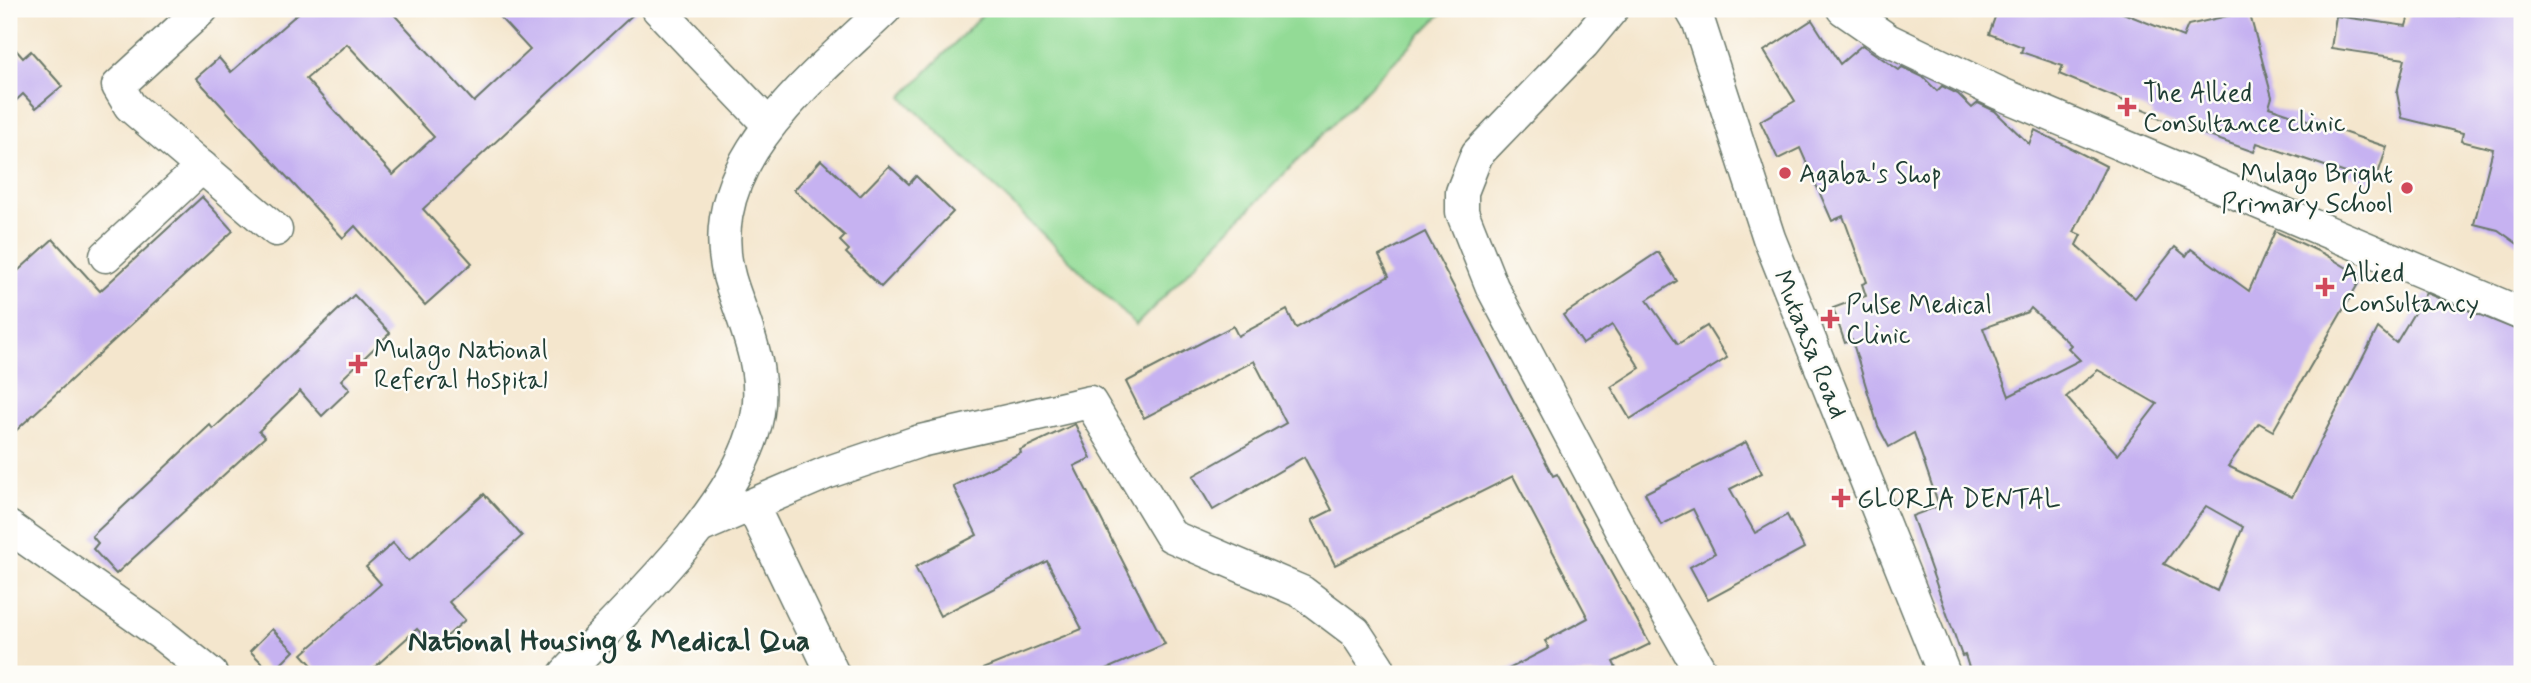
<svg xmlns="http://www.w3.org/2000/svg" width="2531" height="683" font-family="Mynerve,sans-serif">
<style>
.green{fill:#93db96;stroke:#598c65;stroke-width:2}
.building{fill:#c6b2f1;fill-rule:evenodd}
.lines{fill:none;stroke-linecap:round;stroke-linejoin:round}
.minor-casing{stroke:#6a786a;stroke-width:35}
.minor{stroke:#fff;stroke-width:32}
.poi-dot{fill:#d1495b;stroke:#fdfcf7;stroke-width:2.5}
.labels{text-anchor:middle;stroke-width:5;stroke-linejoin:round;paint-order:stroke}
.poi-label{font-size:26px;fill:#1f3d34;stroke:#fdfcf7;text-anchor:start}
.street-label{font-size:26px;fill:#1f3d34;stroke:#fdfcf7}
.quarter-label{font-size:30px;font-weight:bold;fill:#1f3d34;stroke:#fdfcf7}
</style>
<rect width="100%" height="100%" fill="#fdfcf7"/>
<filter id="ink" filterUnits="userSpaceOnUse"><feTurbulence type="fractalNoise" baseFrequency=".0143" numOctaves="2"/><feDisplacementMap in="SourceGraphic" scale="14" xChannelSelector="R" yChannelSelector="G"/><feConvolveMatrix kernelMatrix="1 2 1 2 8 2 1 2 1" color-interpolation-filters="sRGB"/></filter>
<filter id="wash" filterUnits="userSpaceOnUse"><feTurbulence type="fractalNoise" baseFrequency=".00686" numOctaves="4" result="noise"/><feDisplacementMap in="SourceGraphic" scale="28" xChannelSelector="R" yChannelSelector="G"/><feGaussianBlur stdDeviation="1.57" result="paint"/><feColorMatrix in="noise" values="0 0 0 0 0 0 0 0 0 0 0 0 0 0 0 0 0 1.4 0 .05"/><feComposite in="paint" operator="in"/></filter>
<g filter="url(#wash)">
<rect width="100%" height="100%" fill="#f4e6cd"/>
<path class="green" d="M 988,9 L 1446,9 L 1136,325 L 902,97 Z"/>
<g id="blocks">
<g class="building">
<path d="M 303,9 L 389,9 L 474,102 L 530,50 L 492,9 L 639,9 L 423,209 L 472,263 L 425,305 L 355,226 L 343,238 L 196,78 L 219,58 L 231,72 ZM 347,44 L 434,137 L 393,175 L 306,79 Z"/>
<path d="M 1998,9 L 2113,9 L 2183,37 L 2188,25 L 2249,11 L 2272,97 L 2269,107 L 2387,147 L 2375,183 L 2257,143 L 2254,152 L 2152,116 L 2153,113 L 2059,74 L 2063,66 L 2021,52 L 2023,47 L 1989,34 Z"/>
<path d="M 2411,9 L 2431,9 L 2459,16 L 2460,9 L 2522,9 L 2522,247 L 2498,230 L 2474,224 L 2493,149 L 2461,141 L 2463,133 L 2402,118 L 2397,93 L 2405,59 L 2331,48 L 2336,16 L 2406,26 Z"/>
<path d="M 1812,20 L 1840,64 L 1862,45 L 1899,70 L 1902,67 L 1923,77 L 1937,91 L 1942,86 L 1958,94 L 1972,108 L 1978,103 L 1995,111 L 2029,144 L 2035,130 L 2106,166 L 2074,232 L 2081,235 L 2076,245 L 2135,298 L 2175,247 L 2186,256 L 2191,249 L 2249,291 L 2275,231 L 2324,254 L 2362,277 L 2273,431 L 2259,423 L 2228,466 L 2292,497 L 2378,328 L 2396,343 L 2426,293 L 2522,332 L 2522,674 L 1971,674 L 1965,655 L 1962,656 L 1912,516 L 1939,506 L 1914,433 L 1889,447 L 1878,426 L 1852,340 L 1845,343 L 1833,308 L 1866,296 L 1862,284 L 1867,282 L 1843,216 L 1832,221 L 1800,148 L 1778,159 L 1760,121 L 1795,101 L 1764,51 ZM 2031,308 L 2071,345 L 2068,348 L 2080,360 L 2009,396 L 1983,328 L 2028,312 ZM 2098,370 L 2157,404 L 2118,455 L 2066,397 ZM 2206,506 L 2243,527 L 2217,591 L 2164,564 Z"/>
<path d="M 9,42 L 23,58 L 31,51 L 62,86 L 36,108 L 23,94 L 9,107 Z"/>
<path d="M 821,160 L 860,196 L 889,166 L 909,184 L 916,176 L 953,212 L 881,287 L 846,253 L 849,250 L 840,241 L 845,236 L 794,190 Z"/>
<path d="M 202,197 L 233,231 L 9,437 L 9,279 L 53,239 L 100,291 Z"/>
<path d="M 1425,232 L 1553,476 L 1557,474 L 1650,644 L 1613,662 L 1619,674 L 1499,674 L 1549,648 L 1545,641 L 1588,618 L 1513,476 L 1335,565 L 1312,520 L 1332,510 L 1304,457 L 1213,510 L 1193,476 L 1286,423 L 1254,361 L 1144,418 L 1126,382 L 1233,326 L 1238,336 L 1287,310 L 1296,328 L 1389,276 L 1379,256 Z"/>
<path d="M 1658,252 L 1677,281 L 1647,300 L 1678,344 L 1707,326 L 1727,358 L 1630,419 L 1611,387 L 1640,368 L 1612,325 L 1583,344 L 1563,315 Z"/>
<path d="M 354,295 L 390,333 L 341,380 L 350,389 L 322,416 L 300,391 L 259,431 L 265,437 L 116,574 L 93,549 L 98,543 L 92,536 L 210,425 L 213,429 Z"/>
<path d="M 1075,424 L 1091,458 L 1074,466 L 1165,644 L 1095,674 L 970,674 L 1082,629 L 1047,561 L 940,616 L 915,567 L 977,535 L 953,486 L 1021,453 L 1020,450 Z"/>
<path d="M 1746,442 L 1762,473 L 1730,489 L 1755,533 L 1787,515 L 1804,548 L 1708,600 L 1690,567 L 1715,553 L 1693,509 L 1661,525 L 1645,493 Z"/>
<path d="M 484,494 L 522,536 L 449,602 L 465,620 L 434,648 L 417,629 L 367,674 L 320,674 L 302,654 L 381,584 L 366,567 L 393,543 L 409,561 Z"/>
<path d="M 272,629 L 294,651 L 272,673 L 250,651 Z"/>
</g>
</g>
</g>
<g filter="url(#ink)">
<use href="#blocks" fill-opacity="0" stroke="#6a786a" stroke-width="2"/>
<g class="lines">
<defs>
<g id="minor">
<path d="M 202,9 L 118,86 L 130,106 L 276,230"/>
<path d="M 658,9 L 768,124"/>
<path d="M 1612,9 L 1583,44 L 1477,154 L 1462,192 L 1462,212 L 1492,287 L 1634,555 L 1702,674"/>
<path d="M 1691,9 L 1699,23 L 1769,238 L 1944,674"/>
<path d="M 1843,9 L 1888,40 L 1999,93 L 2522,314"/>
<path d="M 106,256 L 202,167"/>
<path d="M 752,505 L 833,674"/>
<path d="M 9,527 L 161,634 L 211,674"/>
<path d="M 700,527 L 826,473 L 920,441 L 1090,402 L 1171,536 L 1302,592 L 1355,632 L 1378,667"/>
<path d="M 565,674 C 625,609 727,517 753,433 C 770,382 750,338 733,289 C 691,169 810,82 885,9"/>
</g>
</defs>
<use href="#minor" class="minor-casing"/>
<use href="#minor" class="minor"/>
</g>
</g>
<g class="poi-dot">
<path d="M2123.5 96.5h7v7h7v7h-7v7h-7v-7h-7v-7h7z"/>
<circle cx="1785" cy="173" r="7"/>
<circle cx="2407" cy="188" r="7"/>
<path d="M2321.5 276.5h7v7h7v7h-7v7h-7v-7h-7v-7h7z"/>
<path d="M1826.5 308.5h7v7h7v7h-7v7h-7v-7h-7v-7h7z"/>
<path d="M354.5 353.5h7v7h7v7h-7v7h-7v-7h-7v-7h7z"/>
<path d="M1837.5 487.5h7v7h7v7h-7v7h-7v-7h-7v-7h7z"/>
</g>
<g class="labels">
<g class="poi-label">
<text x="2143" y="101">The Allied<tspan x="2143" dy="30">Consultance clinic</tspan></text>
<text x="1799" y="182">Agaba's Shop</text>
<text x="2393" y="182" text-anchor="end">Mulago Bright<tspan x="2393" dy="30">Primary School</tspan></text>
<text x="2341" y="281">Allied<tspan x="2341" dy="30">Consultancy</tspan></text>
<text x="1846" y="313">Pulse Medical<tspan x="1846" dy="30">Clinic</tspan></text>
<text x="374" y="358">Mulago National<tspan x="374" dy="30">Referal Hospital</tspan></text>
<text x="1857" y="507">GLORIA DENTAL</text>
</g>
<g class="street-label">
<text transform="translate(1811 344) rotate(68)" y="9">Mutaasa Road</text>
</g>
<g class="quarter-label">
<text x="609" y="650">National Housing &amp; Medical Qua</text>
</g>
</g>
<rect width="2531" height="683" fill="none" stroke="#fdfcf7" stroke-width="35"/>
</svg>
